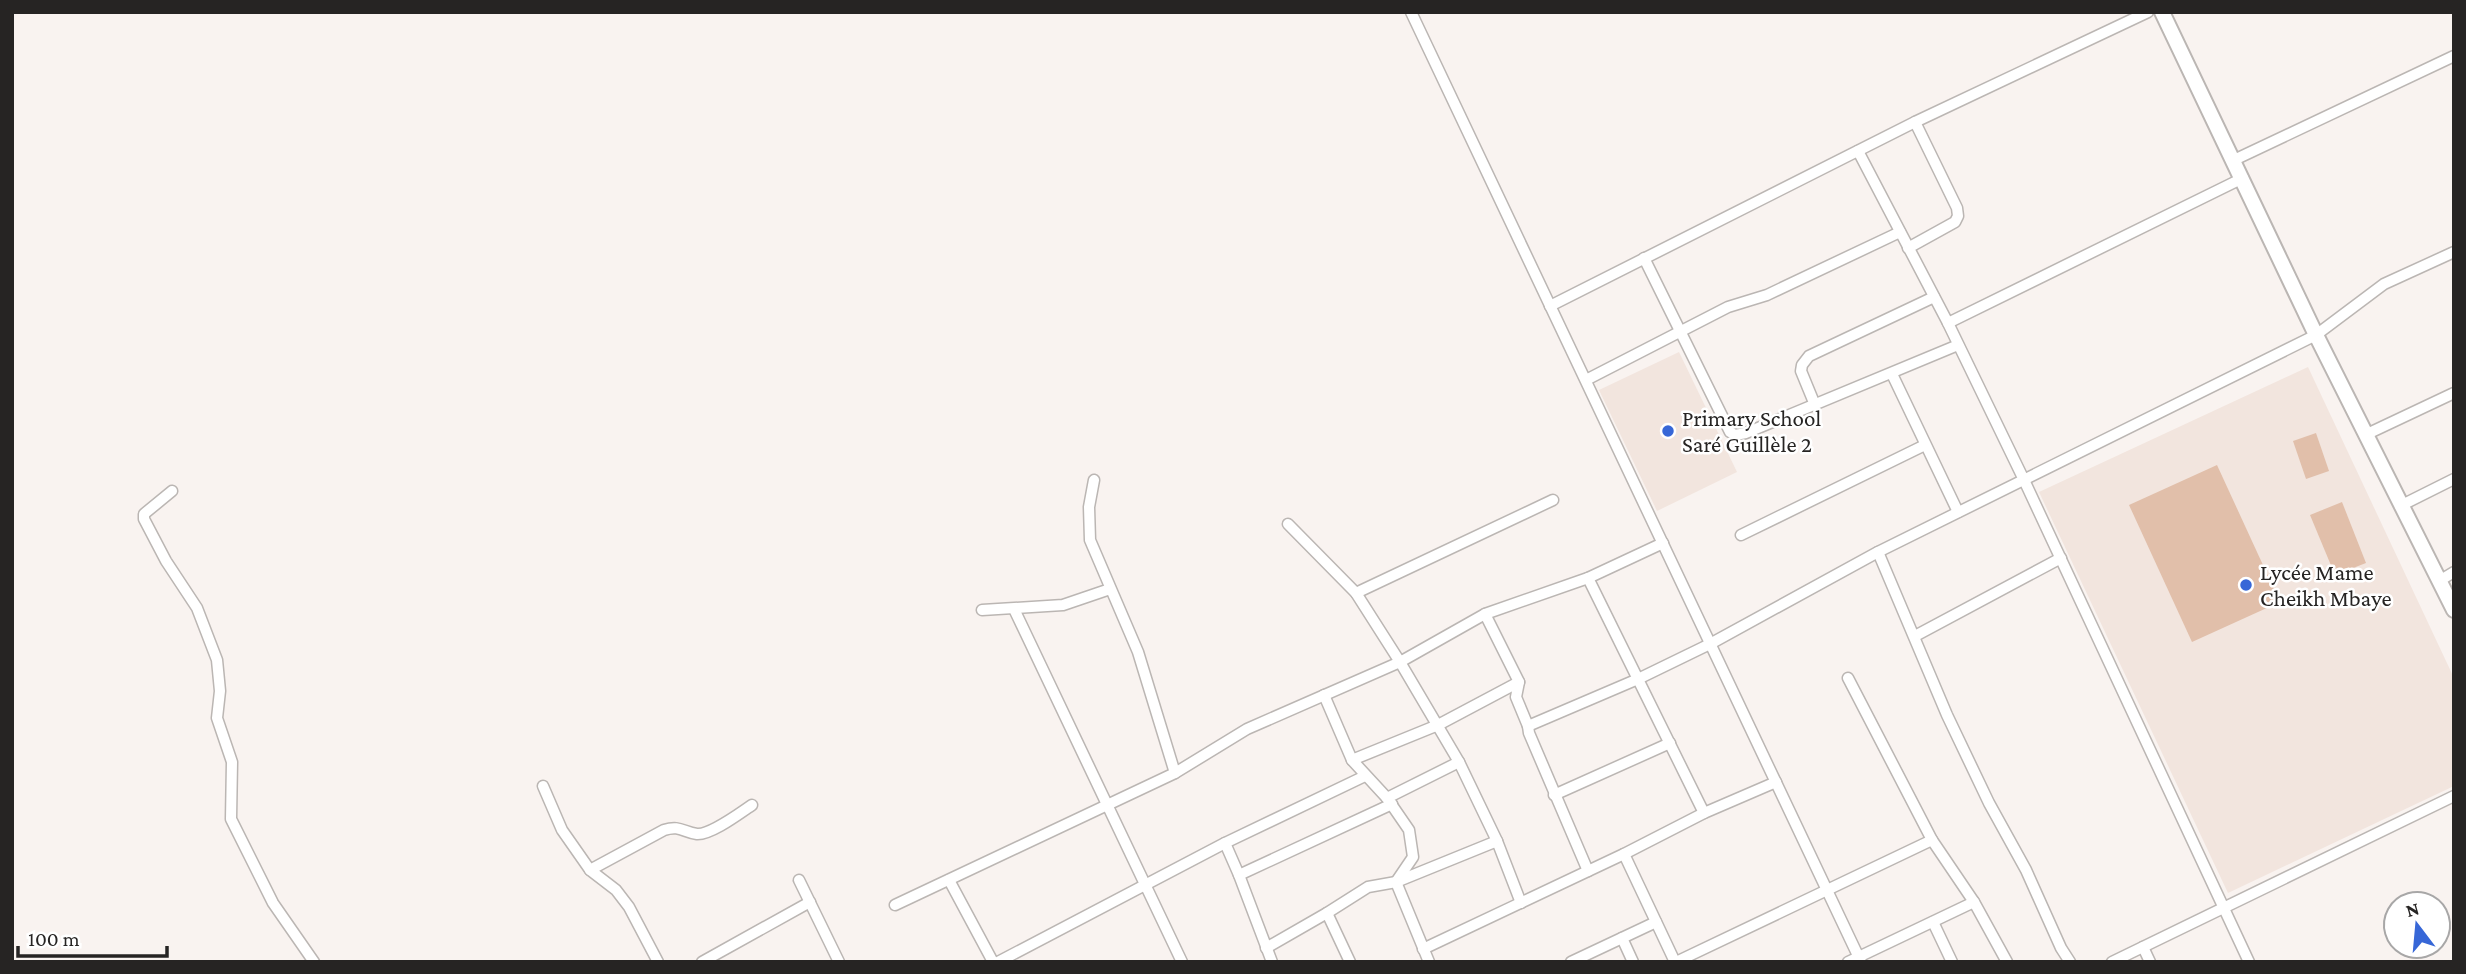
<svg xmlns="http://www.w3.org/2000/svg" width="2466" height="974" font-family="'Crimson Pro',serif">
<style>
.built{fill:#f2e5de}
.pitch{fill:#e1bfaa}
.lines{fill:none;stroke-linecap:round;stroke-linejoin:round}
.minor-casing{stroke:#bbb6b3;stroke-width:13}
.secondary-casing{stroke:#bbb6b3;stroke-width:18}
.minor{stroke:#fff;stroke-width:10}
.secondary{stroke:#fff;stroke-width:14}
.poi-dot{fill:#3767d7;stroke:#fff;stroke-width:2.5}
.labels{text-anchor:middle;stroke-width:5;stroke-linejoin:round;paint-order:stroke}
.poi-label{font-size:23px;fill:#262423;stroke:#fff;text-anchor:start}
</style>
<rect width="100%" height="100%" fill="#f9f3f0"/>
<g class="built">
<path d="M 1679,352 L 1737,472 L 1657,511 L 1599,390 Z"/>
<path d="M 2308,367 L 2454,678 L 2454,786 L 2228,893 L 2039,492 Z"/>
</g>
<g class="pitch">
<path d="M 2316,433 L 2329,471 L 2306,479 L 2293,441 Z"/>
<path d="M 2217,465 L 2280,602 L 2192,642 L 2129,505 Z"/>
<path d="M 2342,502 L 2366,563 L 2335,575 L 2310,515 Z"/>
</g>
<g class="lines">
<defs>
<g id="minor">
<path d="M 1411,12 L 1861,962"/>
<path d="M 1858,151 L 1948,323 L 2024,480 L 2249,962"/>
<path d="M 2234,160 L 2454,56"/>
<path d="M 1908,248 L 1955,222 L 1958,216 L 1957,208 L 1915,122"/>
<path d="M 1644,258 L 1730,432 L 1735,435 L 1746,433 L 1958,345"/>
<path d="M 1550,306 L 1915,122 L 2148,12"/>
<path d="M 1948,323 L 2243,178"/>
<path d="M 1892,374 L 1958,512"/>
<path d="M 1586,380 L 1728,307 L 1767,295 L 1900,232"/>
<path d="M 1815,405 L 1801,371 L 1802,365 L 1809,356 L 1934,297"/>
<path d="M 2365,435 L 2454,393"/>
<path d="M 1094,480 L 1089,507 L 1090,540 L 1138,652 L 1175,773"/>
<path d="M 172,491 L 144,514 L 144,519 L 166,561 L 197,608 L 217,660 L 220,691 L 217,718 L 232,762 L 231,819 L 273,903 L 314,962"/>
<path d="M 2400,506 L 2454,479"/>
<path d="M 1288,524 L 1356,593 L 1400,662 L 1459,762 L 1497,841 L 1521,903"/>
<path d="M 1741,535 L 1925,445"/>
<path d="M 1878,552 L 1947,715 L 1989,803 L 2026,870 L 2061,948 L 2070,962"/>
<path d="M 1588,578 L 1704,813"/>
<path d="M 2439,581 L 2454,572"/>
<path d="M 1356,593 L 1553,500"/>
<path d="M 1014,609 L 1182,962"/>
<path d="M 982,610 L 1063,605 L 1110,589"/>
<path d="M 1485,614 L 1519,682 L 1516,697 L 1528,726"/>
<path d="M 1915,636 L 2061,558"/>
<path d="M 1848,678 L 1932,840 L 1974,902 L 2007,962"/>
<path d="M 1324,695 L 1352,760 L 1387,798 L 1409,830 L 1413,857 L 1396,882 L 1429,962"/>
<path d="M 1352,760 L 1438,725 L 1519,682"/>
<path d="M 543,786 L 562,830 L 590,870 L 616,890 L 629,907 L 658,962"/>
<path d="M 1554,795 L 1670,743"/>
<path d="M 1387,798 L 1459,762"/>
<path d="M 1225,843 L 1239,875 L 1272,962"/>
<path d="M 1624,854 L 1675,962"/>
<path d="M 590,870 L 664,830 C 680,825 683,832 697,834 C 711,835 740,813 752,805"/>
<path d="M 1588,871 L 1529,733 L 1528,726 L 1638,679 L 1710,644 L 1878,552 L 2316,335 L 2384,284 L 2454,252"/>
<path d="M 1239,875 L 1392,804"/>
<path d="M 799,880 L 839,962"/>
<path d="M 949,880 L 993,962"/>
<path d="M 895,905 L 1175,773 L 1247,729 L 1400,662 L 1485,614 L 1588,578 L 1663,543"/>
<path d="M 1327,913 L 1350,962"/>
<path d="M 1933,922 L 1952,962"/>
<path d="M 1622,938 L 1633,962"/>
<path d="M 2143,947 L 2150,962"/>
<path d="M 1266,948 L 1327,913 L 1368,887 L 1396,882 L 1497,841"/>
<path d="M 1423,949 L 1624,854 L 1704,813 L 1776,782"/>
<path d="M 702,962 L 810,902"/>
<path d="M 998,962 L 1225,843 L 1365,776"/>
<path d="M 1571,962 L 1656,922"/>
<path d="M 1676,962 L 1932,840"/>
<path d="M 1848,962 L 1974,902"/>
<path d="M 2112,962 L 2454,796"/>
</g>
<path id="secondary" d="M 2162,12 L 2316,335 L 2454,610"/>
</defs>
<use href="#minor" class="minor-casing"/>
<use href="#secondary" class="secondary-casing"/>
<use href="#minor" class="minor"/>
<use href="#secondary" class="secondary"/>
</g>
<g class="poi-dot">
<circle cx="1668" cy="431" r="7"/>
<circle cx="2246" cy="585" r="7"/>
</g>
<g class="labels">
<g class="poi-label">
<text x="1682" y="426">Primary School<tspan x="1682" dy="26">Saré Guillèle 2</tspan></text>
<text x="2260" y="580">Lycée Mame<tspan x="2260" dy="26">Cheikh Mbaye</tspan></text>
</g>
</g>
<rect width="2466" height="974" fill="none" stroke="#262423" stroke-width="28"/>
<g transform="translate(2417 925) rotate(344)"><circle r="33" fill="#ffffff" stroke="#a8a7a7" stroke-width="2"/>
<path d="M0-5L12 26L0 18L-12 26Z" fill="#3767d7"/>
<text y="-10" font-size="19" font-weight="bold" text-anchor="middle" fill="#262423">N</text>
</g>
<path d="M18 946v10h149v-10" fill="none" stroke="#262423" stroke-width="3.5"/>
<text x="28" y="946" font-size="21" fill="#262423" stroke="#ffffff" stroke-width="5" paint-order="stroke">100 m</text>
</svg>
